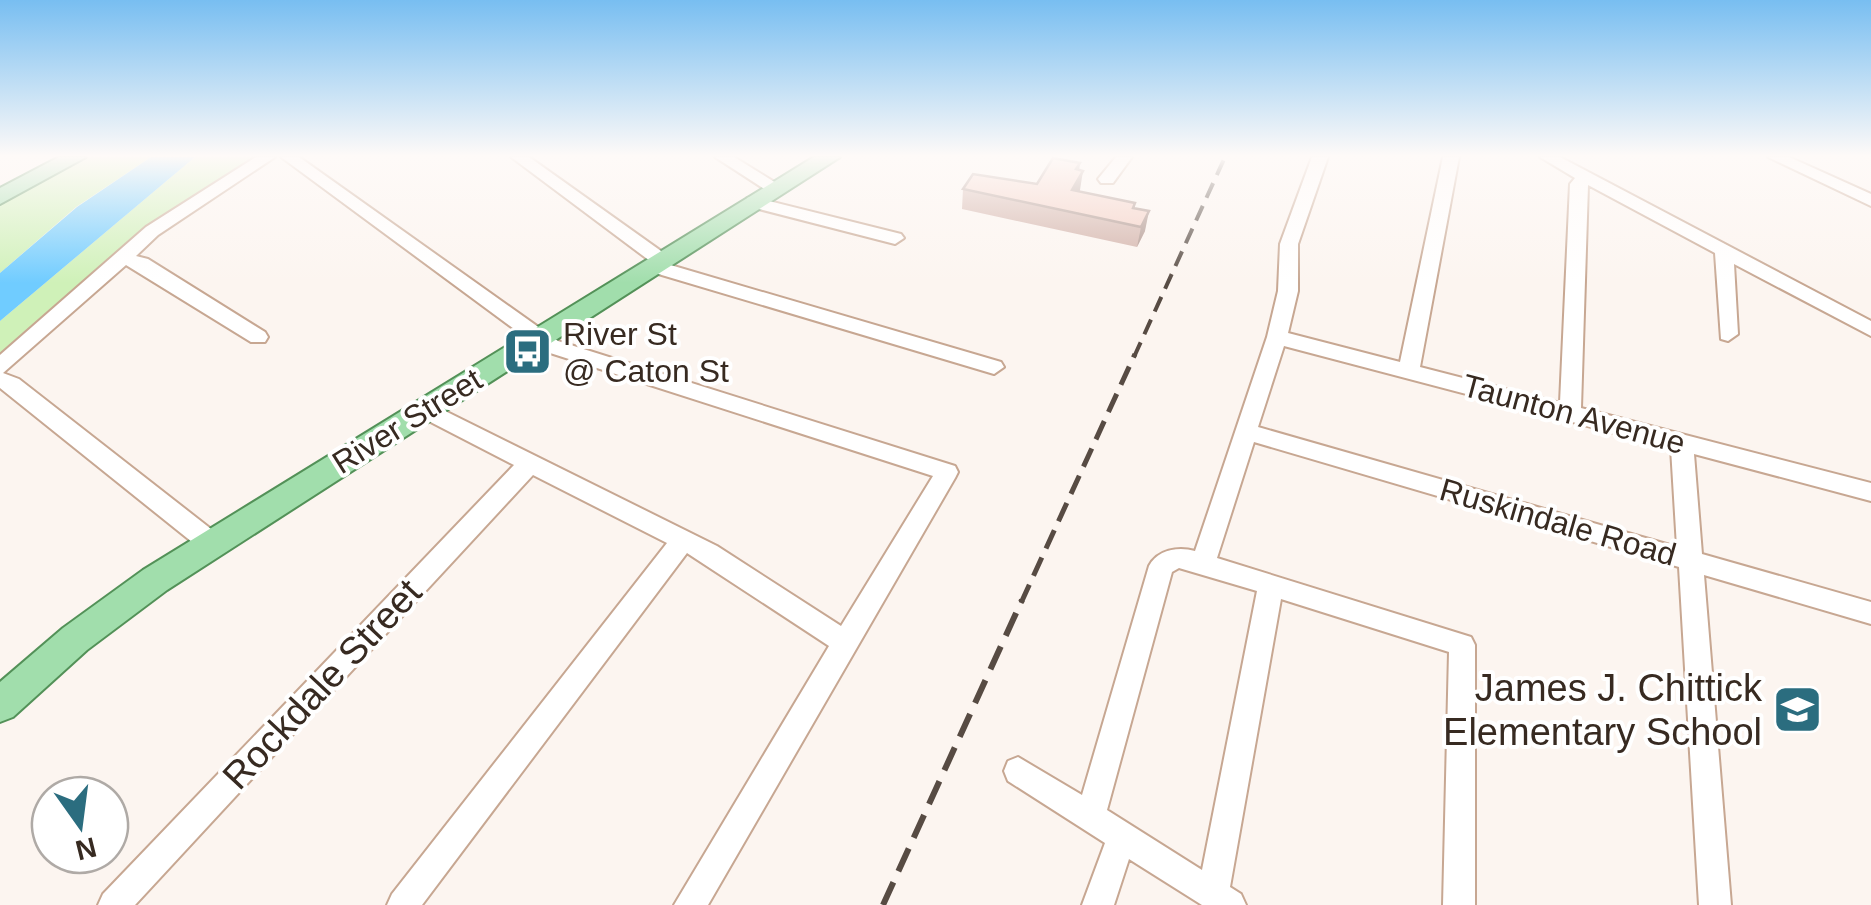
<svg xmlns="http://www.w3.org/2000/svg" width="1871" height="905" font-family="Helvetica,sans-serif">
<style>
.green{fill:#cff1b8}
.water{fill:#70ccff}
.lines{fill:none;stroke-linecap:round;stroke-linejoin:round}
.minor-casing{stroke:#c7a792;stroke-width:4}
.major-casing{stroke:#539158;stroke-width:4}
.minor{fill:#fff;fill-rule:evenodd}
.major{fill:#a1deac;fill-rule:evenodd}
.rail-far2{stroke:#574b43;stroke-width:4;stroke-dasharray:16 9;stroke-linecap:butt}
.rail-far1{stroke:#574b43;stroke-width:5;stroke-dasharray:20 10;stroke-linecap:butt}
.rail{stroke:#574b43;stroke-width:6;stroke-dasharray:25 12;stroke-linecap:butt}
.wall{fill:#d1b0a7}
.shaded-wall{fill:#aa9088}
.building{fill:#f3cdc2;stroke:#aa9088;stroke-width:2.5}
.labels{text-anchor:middle;stroke-width:8;stroke-linejoin:round;paint-order:stroke}
.poi-label{font-size:32px;fill:#372a21;stroke:#fff;text-anchor:start}
.street-label{font-size:32px;fill:#372a21;stroke:#fff}
.near-street-label{font-size:38px;fill:#372a21;stroke:#fff}
.near-poi-label{font-size:38px;fill:#372a21;stroke:#fff;text-anchor:end}
</style>
<rect width="100%" height="100%" fill="#fcf5f0"/>
<g class="green">
<path d="M 85,157 L 151,157 L 76,207 L 0,273 L 0,203 Z"/>
<path d="M 195,157 L 255,157 L 136,235 L 0,356 L 0,321 Z"/>
</g>
<path class="water" d="M 151,157 L 195,157 L 0,321 L 0,273 L 77,207 Z"/>
<g class="lines">
<defs>
<g id="minor">
<path d="M 256,157 L 275,157 L 158,235 L 136,256 L 148,259 L 265,332 L 268,337 L 265,342 L 251,342 L 126,265 L 3,373 L 19,379 L 220,536 L 223,543 L 220,550 L 211,553 L 202,550 L 0,388 L 0,355 L 146,227 Z"/>
<path d="M 281,157 L 299,157 L 558,341 L 955,466 L 958,472 L 955,478 L 708,905 L 674,905 L 829,646 L 687,553 L 422,905 L 387,905 L 392,894 L 667,543 L 533,475 L 135,905 L 98,905 L 103,894 L 514,465 L 417,415 L 414,410 L 417,405 L 433,405 L 717,546 L 841,626 L 933,476 L 544,351 Z"/>
<path d="M 511,157 L 529,157 L 668,256 L 670,260 L 667,264 L 1001,362 L 1004,367 L 994,374 L 645,270 L 643,266 L 650,261 Z"/>
<path d="M 715,157 L 734,157 L 784,188 L 781,192 L 769,192 Z"/>
<path d="M 1116,157 L 1132,157 L 1113,183 L 1101,183 L 1098,179 Z"/>
<path d="M 1312,157 L 1328,157 L 1298,244 L 1298,291 L 1288,333 L 1400,362 L 1443,157 L 1459,157 L 1420,367 L 1560,403 L 1570,184 L 1575,178 L 1540,157 L 1560,157 L 1871,321 L 1871,336 L 1734,264 L 1738,334 L 1728,341 L 1721,339 L 1715,253 L 1588,185 L 1581,408 L 1871,483 L 1871,501 L 1694,454 L 1702,554 L 1871,602 L 1871,624 L 1704,575 L 1731,905 L 1699,905 L 1679,567 L 1254,442 L 1217,558 L 1471,637 L 1475,645 L 1475,905 L 1443,905 L 1449,652 L 1281,599 L 1230,887 L 1241,894 L 1246,905 L 1202,905 L 1129,859 L 1114,905 L 1082,905 L 1105,843 L 1008,781 L 1004,771 L 1008,761 L 1018,757 L 1082,795 L 1149,566 C 1157,550 1178,546 1195,551 L 1267,337 L 1278,291 L 1280,244 ZM 1284,346 L 1671,448 L 1677,547 L 1258,427 ZM 1179,568 L 1257,591 L 1202,870 L 1107,810 L 1172,572 Z"/>
<path d="M 1768,157 L 1789,157 L 1871,194 L 1871,206 Z"/>
<path d="M 753,197 L 901,234 L 904,238 L 895,244 L 747,206 L 747,198 Z"/>
</g>
<g id="major">
<path d="M 59,157 L 86,157 L 0,204 L 0,188 Z"/>
<path d="M 814,157 L 840,157 L 167,590 L 87,650 L 13,717 L 0,722 L 0,682 L 63,628 L 143,570 Z"/>
</g>
</defs>
<use href="#minor" class="minor-casing"/>
<use href="#major" class="major-casing"/>
<use href="#minor" class="minor"/>
<use href="#major" class="major"/>
<path class="rail-far2" d="M 1134,357 L 1225,157"/>
<path class="rail-far1" d="M 1021,603 L 1135,354"/>
<path class="rail" d="M 883,905 L 1022,600"/>
</g>
<path class="wall" d="M 1037,184 L 1080,190 L 1080,192 L 1135,203 L 1135,208 L 1145,231 L 1137,247 L 962,209 L 963,189 Z"/>
<g class="shaded-wall">
<path d="M 1080,163 L 1078,180 L 1083,171 L 1080,190 L 1069,210 L 1072,190 L 1076,169 Z"/>
<path d="M 1149,211 L 1145,231 L 1137,247 L 1141,227 Z"/>
</g>
<path class="building" d="M 1053,158 L 1080,163 L 1076,169 L 1083,171 L 1072,190 L 1135,203 L 1133,208 L 1149,211 L 1141,227 L 963,189 L 973,174 L 1037,184 Z"/>
<linearGradient id="sky" x2="0" y2="1"><stop stop-color="#78bef1"/><stop offset="0.55" stop-color="#fefaf8"/><stop offset="1" stop-color="#fefaf8" stop-opacity="0"/></linearGradient>
<rect width="1871" height="283" fill="url(#sky)"/>
<defs>
<symbol id="bus-square" viewBox="-11 -11 22 22"><rect x="-9" y="-9" width="18" height="18" rx="4" fill="#2b6d7f" stroke="#fff"/><path d="M-5-6H5V4H4V6H2V4H-2V6H-4V4H-5ZM-3.5-4V0h7V-4ZM-3.5 1.2v1.5H-2V1.2ZM2 1.2v1.5H3.5V1.2Z" fill="#fff"/></symbol>
<symbol id="school-square" viewBox="-11 -11 22 22"><rect x="-9" y="-9" width="18" height="18" rx="4" fill="#2b6d7f" stroke="#fff"/><path d="M0-5L7-2L0 1L-7-2ZM-4 1L0 2.5L4 1V4Q0 6-4 4Z" fill="#fff"/></symbol>
</defs>
<g fill-rule="evenodd">
<use href="#bus-square" x="500" y="324" width="55" height="55"/>
<use href="#school-square" x="1770" y="682" width="55" height="55"/>
</g>
<g class="labels">
<g class="poi-label">
<text x="563" y="345">River St<tspan x="563" dy="37">@ Caton St</tspan></text>
</g>
<g class="street-label">
<text transform="translate(1574 414) rotate(15)" y="11">Taunton Avenue</text>
<text transform="translate(407 421) rotate(-32)" y="11">River Street</text>
<text transform="translate(1558 522) rotate(16)" y="11">Ruskindale Road</text>
</g>
<g class="near-street-label">
<text transform="translate(322 684) rotate(-47)" y="13">Rockdale Street</text>
</g>
<g class="near-poi-label">
<text x="1762" y="701">James J. Chittick<tspan x="1762" dy="44">Elementary School</tspan></text>
</g>
</g>
<g transform="translate(80 825) rotate(166)"><circle r="48" fill="#ffffff" stroke="#afaaa6" stroke-width="2.5"/>
<path d="M0-8L18 38L0 25L-18 38Z" fill="#2b6d7f"/>
<text y="-15" font-size="28" font-weight="bold" text-anchor="middle" fill="#372a21">N</text>
</g>
</svg>
